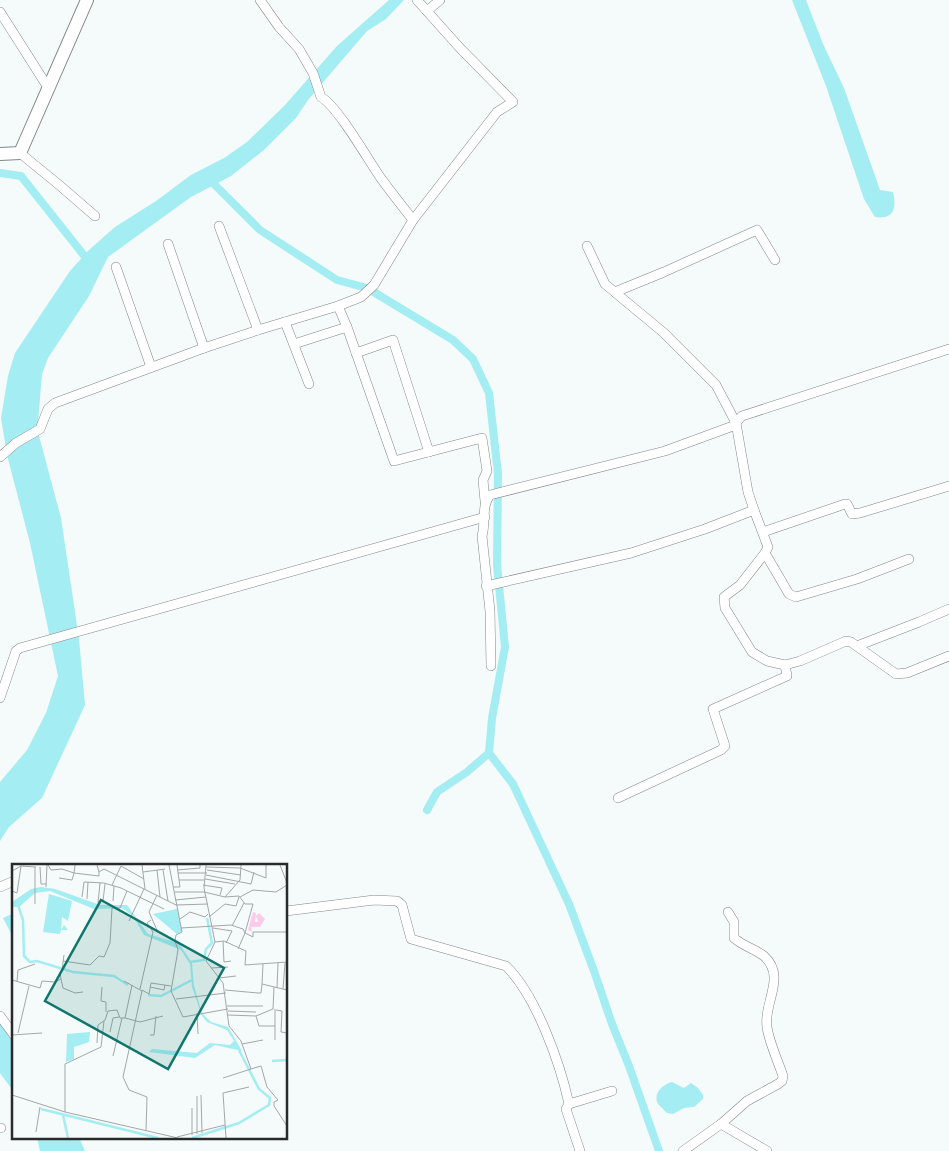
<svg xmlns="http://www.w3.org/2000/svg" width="949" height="1151" font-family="'Golos Text',sans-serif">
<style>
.water{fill:#a4edf3}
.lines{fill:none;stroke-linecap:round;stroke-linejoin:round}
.canal{stroke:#a4edf3;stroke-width:8}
.street-casing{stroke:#838787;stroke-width:10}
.secondary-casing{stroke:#838787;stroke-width:14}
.street{stroke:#fff;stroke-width:9}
.secondary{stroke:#fff;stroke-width:12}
.inset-river{fill:none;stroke:#a4edf3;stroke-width:2.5}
.inset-road{fill:none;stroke:#a3a7a7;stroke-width:1}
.view{fill:#0f766e;fill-opacity:0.15;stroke:#0f766e;stroke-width:2.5}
.inset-edge{fill:none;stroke:#292b2b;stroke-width:2.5}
</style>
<rect width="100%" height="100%" fill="#f5fafa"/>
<g class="water">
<path d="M 389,0 L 404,0 L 386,19 L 367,31 L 308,100 L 296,118 L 264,150 L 231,176 L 191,197 L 108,257 L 89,296 L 48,358 L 42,374 L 38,422 L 39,436 L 61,518 L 79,639 L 85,705 L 42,798 L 9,827 L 0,841 L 0,782 L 27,750 L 46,713 L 58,676 L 30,543 L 7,455 L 1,418 L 8,376 L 15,353 L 70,271 L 89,250 L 115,227 L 156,201 L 191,175 L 224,158 L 247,142 L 285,105 L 337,46 Z"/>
<path d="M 792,0 L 806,0 L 823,44 L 844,88 L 880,190 L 893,192 C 897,208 894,220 875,217 L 864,199 L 826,86 Z"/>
<path d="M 14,913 L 14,939 L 3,918 Z"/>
<path d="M 0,1020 L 14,1039 L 14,1092 L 0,1073 Z"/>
<path d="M 672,1082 L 684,1088 L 691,1083 L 698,1088 L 703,1095 L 703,1099 L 694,1107 L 684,1108 L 673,1114 L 667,1113 L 658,1104 C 653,1093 662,1085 672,1082 Z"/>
<path d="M 37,1137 L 79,1137 L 85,1151 L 40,1151 Z"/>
</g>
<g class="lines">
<g class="canal">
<path d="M 0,173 L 21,176 L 90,263"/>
<path d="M 209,179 L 260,230 L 337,280 L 367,288 L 453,340 L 473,359 L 489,393 L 498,474 L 497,565 L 505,647 L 492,718 L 489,753 L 513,784 L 569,904 L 594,971 L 612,1024 L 629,1066 L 659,1151"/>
<path d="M 427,810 L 437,792 L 467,772 L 489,753"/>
</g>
<defs>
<g id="street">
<path d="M 260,0 L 279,27 L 299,49 L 313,73 L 321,97 C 338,107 367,158 380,177 C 391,192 402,206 413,220"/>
<path d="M 427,11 L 440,0"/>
<path d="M 0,12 L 49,89"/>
<path d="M 20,153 L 58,184 L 95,216"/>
<path d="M 219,226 L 258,330"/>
<path d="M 168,244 L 204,348"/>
<path d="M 116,267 L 151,367"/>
<path d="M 615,292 L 664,272 L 757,230 L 775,260"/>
<path d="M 338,306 L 347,327 L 394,461 L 482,438 L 487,471 L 483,480 L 485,501"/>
<path d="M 285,322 L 309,384"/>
<path d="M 294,344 L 347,327"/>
<path d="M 356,353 L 393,340 L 429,452"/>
<path d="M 0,457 L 16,443 L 40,429 L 48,409 L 55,403 L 204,348 L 258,330 L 338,306 L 361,297 L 374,285 L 413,220 L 497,112 L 513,102 L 459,47 L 417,0"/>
<path d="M 754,510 L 768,547 L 765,553 L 740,585 L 724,597 L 725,608 L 752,652 L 767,661 L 785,665 L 800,661 L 846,641 L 851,642 L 896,674 L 907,673 L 949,656"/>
<path d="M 763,532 L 845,504 L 847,504 L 852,514 L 860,513 L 949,486"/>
<path d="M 765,553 L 789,594 L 796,597 L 857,579 L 909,559"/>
<path d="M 486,586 L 631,553 L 705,529 L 754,510 L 748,492 L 736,423 L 716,385 L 664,333 L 605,284 L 587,246"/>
<path d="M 857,646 L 919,622 L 949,609"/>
<path d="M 491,666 L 490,611 L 482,536 C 486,523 481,506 490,495 L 665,451 L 733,426 L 742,416 L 949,349"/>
<path d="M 0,698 L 16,651 L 20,648 L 485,517"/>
<path d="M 618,798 L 721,750 L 725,746 L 713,709 L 787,676 L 785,665"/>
<path d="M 0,887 L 14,881"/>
<path d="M 286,911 L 374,900 L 397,901 L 402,905 L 411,939 L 506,966 C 536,995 560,1063 569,1104 L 566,1109 L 580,1151"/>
<path d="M 0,1016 L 14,1035"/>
<path d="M 569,1104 L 612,1091"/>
<path d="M 721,1124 L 747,1101 L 778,1084 L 782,1081 L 783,1076 C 778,1061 769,1042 767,1027 C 763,1003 787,977 764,956 C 755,949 743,946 734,938 L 734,922 L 728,912"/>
<path d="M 0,1128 L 1,1128"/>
<path d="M 683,1151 L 721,1124 L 767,1151"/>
</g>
<path id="secondary" d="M 0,154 L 20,153 L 87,0"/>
</defs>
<use href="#street" class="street-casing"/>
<use href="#secondary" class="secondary-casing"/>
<use href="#street" class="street"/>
<use href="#secondary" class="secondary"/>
</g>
<g transform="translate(12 864)">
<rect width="275" height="275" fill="#f5fafa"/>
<path d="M 241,48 L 244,49 L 243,58 L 246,58 L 244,52 L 247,49 L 253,55 L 248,63 L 239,63 L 240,68 L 236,66 Z" fill="#fdcbe9"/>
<path d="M 29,23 L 43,25 L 88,41 L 115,41 L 136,70 L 167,79 L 180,99 L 182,122 L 190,149 L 199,158 L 216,163 L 230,187 L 203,181 L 183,194 L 137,188 L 140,185 L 185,189 L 198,179 L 218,181 L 222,177 L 215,166 L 195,158 L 190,152 L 180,123 L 178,100 L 169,86 L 132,71 L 121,52 L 110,44 L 82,45 L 38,27 L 23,29 L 7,43 L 0,43 L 0,38 L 19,25 ZM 37,30 L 60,37 L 56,57 L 50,53 L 49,66 L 52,61 L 56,66 L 49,66 L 48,70 L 31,68 ZM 165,45 L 170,67 L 165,70 L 141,50 ZM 78,168 L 77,178 L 62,183 L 62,195 L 54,198 L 55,170 Z" fill="#a4edf3"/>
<path class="inset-river" d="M 6,41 L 11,56 L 12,92 L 18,98 L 25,97 L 61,108 L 102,112 L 116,121M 178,98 L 192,96 L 194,85 L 200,79 L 195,54M 136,131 L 149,132 L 180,116M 260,197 L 275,196M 29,245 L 146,274M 51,251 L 56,274M 180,274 L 227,259 L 257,241 L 258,234 L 247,225 L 227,186"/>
<path class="inset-road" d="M 36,1 L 39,6 L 50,5 L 62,9 L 63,1M 85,1 L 87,8 L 92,5 L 164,41 L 196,40M 130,1 L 133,25M 157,1 L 170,68 L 164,71 L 163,77 L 166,86 L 159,127 L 171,153 L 216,145M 194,1 L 192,24 L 203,78 L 194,97 L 211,119 L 217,162 L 229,177 L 239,205 L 249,202 L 255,223 L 266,236 L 262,238 L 262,242 L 275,262M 268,1 L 275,19M 23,3 L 23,40M 28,3 L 29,20 L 34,20M 194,3 L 228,4M 228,4 L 254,14 L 254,1M 145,6 L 148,33M 151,6 L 156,37M 165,6 L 188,4 L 188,1M 195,6 L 229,11M 0,7 L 9,2 L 24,3M 131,8 L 153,5M 166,9 L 195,9M 194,11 L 239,20 L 242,8M 47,14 L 60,16 L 62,9 L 87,12 L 87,8M 193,15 L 223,20M 167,16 L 192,16M 100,21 L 109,2 L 132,15M 191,21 L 210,24 L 208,31M 34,23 L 35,1M 161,23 L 168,23 L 165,1M 0,27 L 5,29 L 9,2M 162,28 L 192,28 L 213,33M 70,33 L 72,18 L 92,19 L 109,24 L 152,45M 213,33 L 227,32 L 233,40 L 241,40 L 233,69M 213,33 L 228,16 L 229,1M 228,33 L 241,26 L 264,28 L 275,21M 75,35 L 76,18M 163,36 L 194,33M 91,37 L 93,20M 101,37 L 102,22M 86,39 L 88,19M 197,53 L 213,40 L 224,42 L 227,33M 168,55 L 178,48 L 193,53 L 196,50M 117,57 L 132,25M 220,62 L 232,39M 169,64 L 219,61 L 231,65 L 233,69 L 241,73 L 241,68 L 275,68M 201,64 L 220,67 L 214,79M 145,66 L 137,48 L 145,31M 211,77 L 212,98 L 219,97M 203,78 L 212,77 L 234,87 L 233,101 L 275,98M 226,85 L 233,69M 51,97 L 78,101 L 87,92 L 92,93 L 98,79 L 100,44 L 108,44 L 115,27M 251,100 L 250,120 L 275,126M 199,104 L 216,103M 50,106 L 52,91M 207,114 L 224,112M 49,115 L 51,124 L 63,129 L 71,128M 0,116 L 28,124 L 30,117 L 43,118 L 49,115 L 48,108M 112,117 L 130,127 L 111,213 L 117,226 L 135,233 L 134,267M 5,118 L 6,106 L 23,100M 120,121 L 113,154 L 128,158 L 151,152M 90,123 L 89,137 L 94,138 L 94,148M 138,123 L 152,126 L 153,121M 265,124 L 266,99M 128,125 L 141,68 L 135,59 L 139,56M 271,125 L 273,99M 130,126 L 137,130 L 139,119 L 159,122M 213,126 L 246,129 L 249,129 L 250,120M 164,135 L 214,129M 215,142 L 251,142M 264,146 L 270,147 L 269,168 L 275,169M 216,147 L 244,148M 185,149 L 186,170M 216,151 L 244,152 L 261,145 L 262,123M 244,152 L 247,162 L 263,162M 98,168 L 101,154 L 107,153M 6,169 L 17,122M 0,171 L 30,169M 138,171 L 142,171 L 144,152M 263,176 L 263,145M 85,179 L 86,161 L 93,156 L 96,147 L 105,146 L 108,154 L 113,154M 230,180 L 251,176M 101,192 L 110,154M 211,214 L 239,205M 0,231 L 53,248 L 166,274M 189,231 L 190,269M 185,232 L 185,270M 180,244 L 180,271M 53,248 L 53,200 L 89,183 L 92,157M 24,268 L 28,243M 165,273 L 213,261M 214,274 L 211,229 L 237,223"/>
<path class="view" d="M 89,36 L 212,104 L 156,205 L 33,137 Z"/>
<rect width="275" height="275" class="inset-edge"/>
</g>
</svg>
